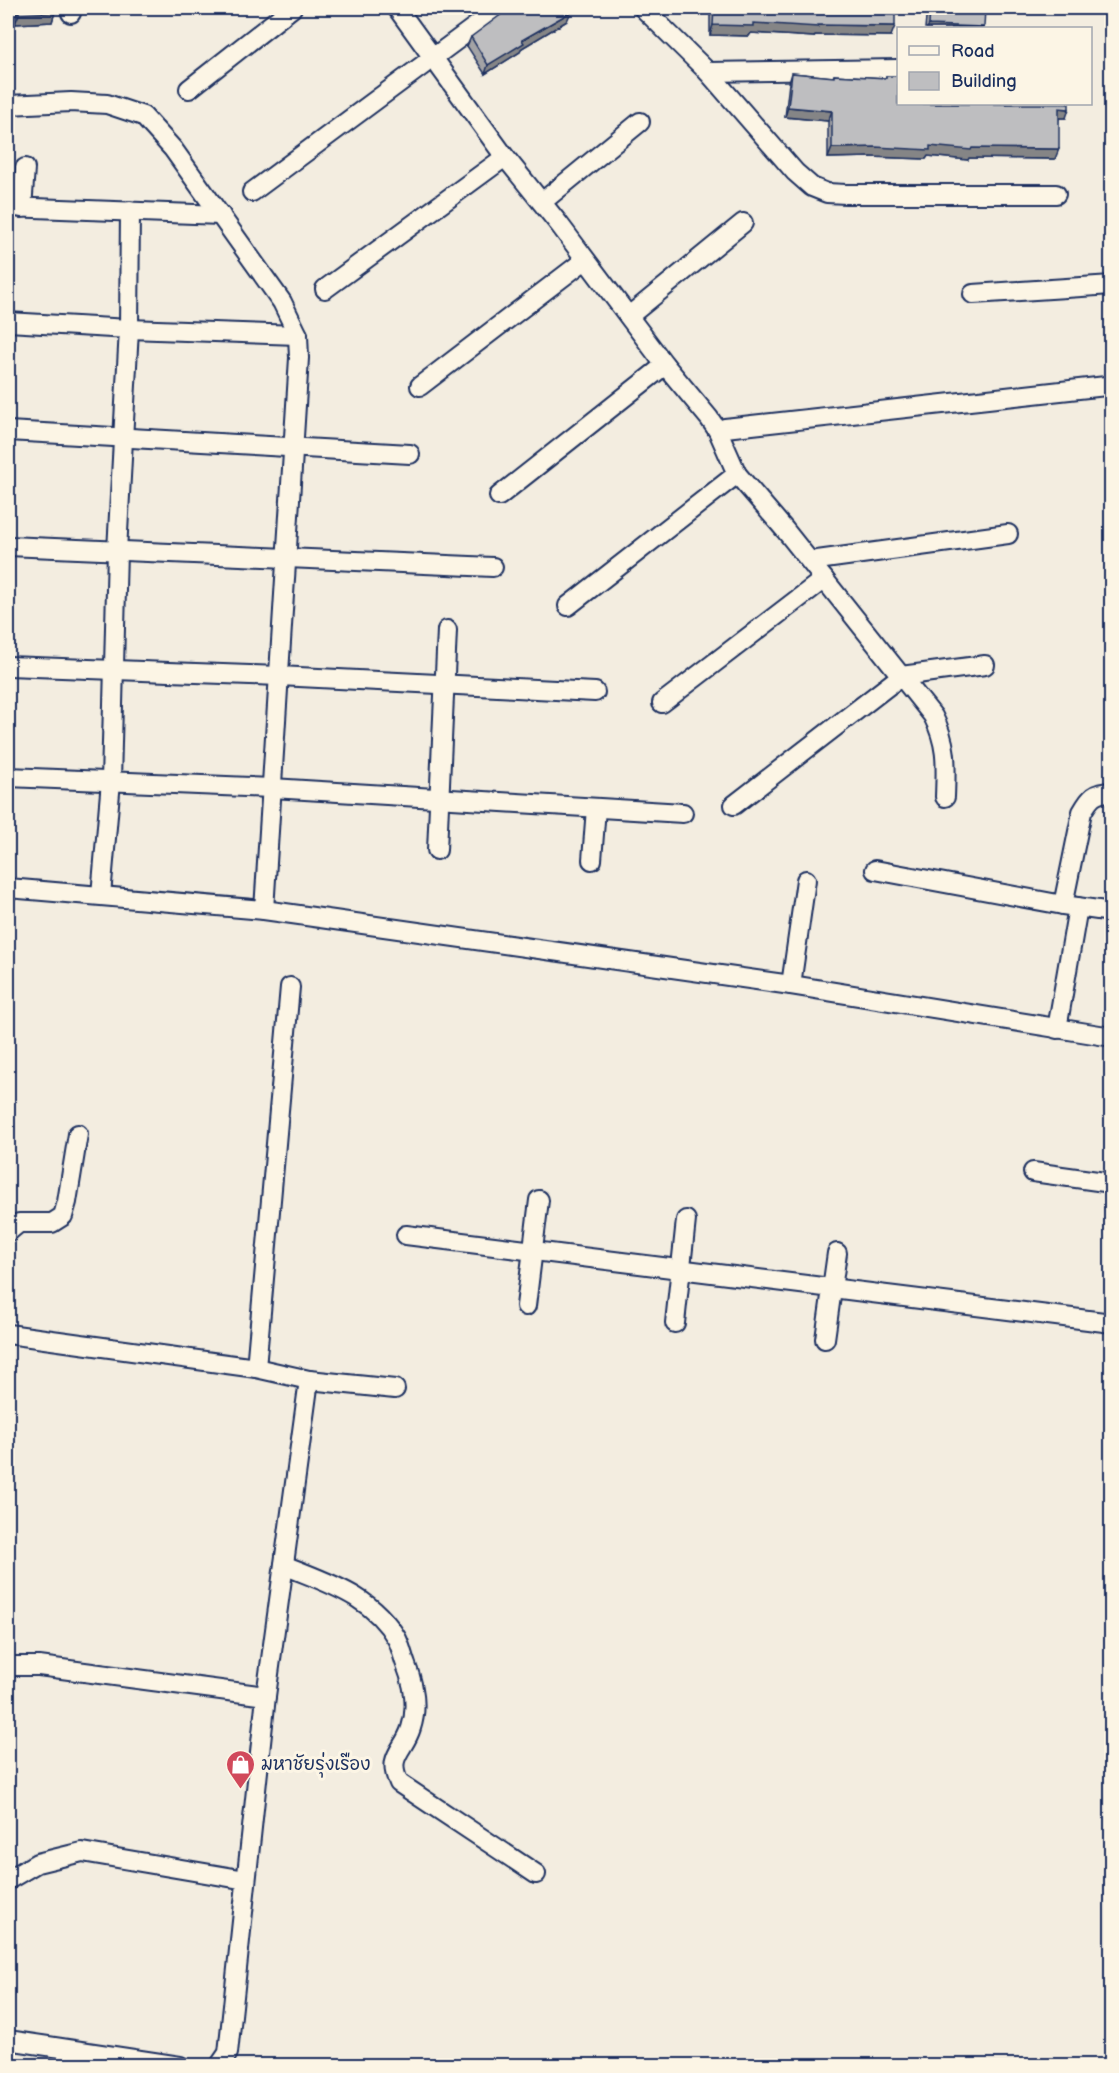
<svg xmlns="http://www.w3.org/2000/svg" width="1119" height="2073" font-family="'Balsamiq Sans','Playpen Sans Thai',sans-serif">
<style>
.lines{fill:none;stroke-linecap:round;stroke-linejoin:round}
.minor-casing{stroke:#1b2f5e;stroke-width:22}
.minor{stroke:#fcf5e5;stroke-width:18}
.wall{fill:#a3a3a5;stroke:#1b2f5e;stroke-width:1.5}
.shaded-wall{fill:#858586;stroke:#1b2f5e;stroke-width:1.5}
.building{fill:#bebec0;stroke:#1b2f5e;stroke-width:1.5}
.labels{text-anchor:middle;stroke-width:6;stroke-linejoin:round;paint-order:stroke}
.poi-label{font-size:18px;fill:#1b2f5e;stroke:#fcf5e5;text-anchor:start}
</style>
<rect width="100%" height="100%" fill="#f3ede0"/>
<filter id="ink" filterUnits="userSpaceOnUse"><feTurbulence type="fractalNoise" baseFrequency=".0167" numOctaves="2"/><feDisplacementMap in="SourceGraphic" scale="12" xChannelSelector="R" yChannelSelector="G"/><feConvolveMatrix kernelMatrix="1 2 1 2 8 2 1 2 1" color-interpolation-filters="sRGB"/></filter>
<g filter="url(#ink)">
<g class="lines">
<defs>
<g id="minor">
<path d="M 71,8 L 71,13"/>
<path d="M 397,8 L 505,157 L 559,224 L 665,365 L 709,418 L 718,431 L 737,474 L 785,530 L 933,716 C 948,745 946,766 945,797"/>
<path d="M 643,8 L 708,72 L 795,172 L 812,187 L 827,193 L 846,194 L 1056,194"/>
<path d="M 708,72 L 898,69"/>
<path d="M 189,89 L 292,8"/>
<path d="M 8,105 L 71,102 L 107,104 L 143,116 L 173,149 L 282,302 L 298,335 L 299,358 L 264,910"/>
<path d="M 252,192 L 500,8"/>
<path d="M 542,202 L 640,122"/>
<path d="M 8,207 L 221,215"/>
<path d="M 22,208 L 25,168"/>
<path d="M 325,289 L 505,157"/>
<path d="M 973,294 L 1112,285"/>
<path d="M 629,316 L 743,223"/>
<path d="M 8,322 L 129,329 L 298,335"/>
<path d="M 420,386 L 585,260"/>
<path d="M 8,431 L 410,454"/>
<path d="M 718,431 L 725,428 L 1106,386 L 1112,383"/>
<path d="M 499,496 L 665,365"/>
<path d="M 8,546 L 493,567"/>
<path d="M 810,561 L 1008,534"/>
<path d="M 568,606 L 737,474"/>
<path d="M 8,666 L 279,676 L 595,692"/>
<path d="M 662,703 L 824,579"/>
<path d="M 8,777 L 272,788 L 683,813"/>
<path d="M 734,805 L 901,676 L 985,665"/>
<path d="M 437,850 L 447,630"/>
<path d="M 592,860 L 596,808"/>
<path d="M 875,870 L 1063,905 L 1112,912"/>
<path d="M 8,888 L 264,910 L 791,985 L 1112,1037"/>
<path d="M 101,895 L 111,781 L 117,551 L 129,329 L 130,211"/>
<path d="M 1063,905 L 1082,812 C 1090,798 1094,792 1112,792"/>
<path d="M 791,985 L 806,880"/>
<path d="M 1057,1029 L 1078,907"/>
<path d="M 1033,1172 L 1112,1183"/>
<path d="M 8,1232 L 19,1223 L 52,1223 L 63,1216 L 67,1202 L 78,1134"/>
<path d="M 406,1235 L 1112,1323"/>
<path d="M 526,1306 L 539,1200"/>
<path d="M 675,1323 L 686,1220"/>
<path d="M 8,1334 L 256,1368 L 309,1380 L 395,1389"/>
<path d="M 825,1339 L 837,1253"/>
<path d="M 256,1368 L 290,987"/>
<path d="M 284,1565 C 327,1583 372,1595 397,1639 C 401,1647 403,1657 406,1665 C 414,1685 418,1707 411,1728 C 404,1751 386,1756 399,1783 L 536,1874"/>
<path d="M 8,1666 L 39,1666 L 266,1696"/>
<path d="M 8,1880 L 37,1863 L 82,1852 L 246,1880"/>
<path d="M 8,2040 L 180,2066"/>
<path d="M 219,2066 L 228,2053 L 266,1696 L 309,1380"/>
</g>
</defs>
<use href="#minor" class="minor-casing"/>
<use href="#minor" class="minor"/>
</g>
<g class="wall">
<path d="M 8,8 L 55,12 L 52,22 L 15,24 L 15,19 Z"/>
<path d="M 710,8 L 895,8 L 891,36 L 815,35 L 814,37 L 751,33 L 749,36 L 710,35 Z"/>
<path d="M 927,8 L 1026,8 L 1026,9 L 984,11 L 983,28 L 925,28 Z"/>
<path d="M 567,21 L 522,48 L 520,52 L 485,74 L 467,46 L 471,37 Z"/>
<path d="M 792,73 L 833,77 L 834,75 L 886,78 L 886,76 L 1066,118 L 1059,118 L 1055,159 L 969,158 L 968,160 L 928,156 L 926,159 L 871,157 L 828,158 L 828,121 L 785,117 L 789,83 Z"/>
</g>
<g class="shaded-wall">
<path d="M 983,8 L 1026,8 L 1026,9 L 981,11 Z"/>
<path d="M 8,9 L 19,9 L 15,19 L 8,18 Z"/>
<path d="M 55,12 L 52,22 L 15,24 L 19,14 Z"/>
<path d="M 571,12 L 567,21 L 522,48 L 520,52 L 485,74 L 488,65 L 522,40 Z"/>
<path d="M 753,23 L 818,25 L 895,26 L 891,36 L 815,35 L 814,37 L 751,33 L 749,36 L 710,35 L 713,25 Z"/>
<path d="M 929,25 L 984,27 L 983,28 L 927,28 Z"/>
<path d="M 788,107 L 832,111 L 828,121 L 785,117 Z"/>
<path d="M 1059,108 L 1069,109 L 1066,118 L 1056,118 Z"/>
<path d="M 930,146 L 972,148 L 1059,149 L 1055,159 L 969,158 L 968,160 L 928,156 L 926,159 L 871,157 L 828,158 L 832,148 Z"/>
</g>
<g class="building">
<path d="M 8,8 L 55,8 L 55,12 L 19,14 L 19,9 L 8,9 Z"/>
<path d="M 510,8 L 568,8 L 571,12 L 522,40 L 524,43 L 488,65 L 471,37 Z"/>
<path d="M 714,8 L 895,8 L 895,26 L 818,25 L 818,27 L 753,23 L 753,26 L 713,25 Z"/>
<path d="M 930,8 L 985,8 L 984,27 L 929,25 Z"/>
<path d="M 792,73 L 834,77 L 834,75 L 886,78 L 886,76 L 898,76 L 898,104 L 1069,104 L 1069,109 L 1059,108 L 1059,149 L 972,148 L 971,150 L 930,146 L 930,150 L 875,147 L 832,148 L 832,111 L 788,107 Z"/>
</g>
</g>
<defs>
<symbol id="shop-pin" viewBox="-11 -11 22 30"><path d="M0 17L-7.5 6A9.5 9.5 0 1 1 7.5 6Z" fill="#d1495b" stroke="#fcf5e5"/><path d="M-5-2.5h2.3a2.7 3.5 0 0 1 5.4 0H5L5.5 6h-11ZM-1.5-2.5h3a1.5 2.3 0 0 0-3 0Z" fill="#fff"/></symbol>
</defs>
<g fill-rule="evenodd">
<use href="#shop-pin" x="224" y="1748" width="33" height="45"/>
</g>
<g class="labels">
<g class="poi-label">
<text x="261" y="1770">มหาชัยรุ่งเรือง</text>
</g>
</g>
<rect width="1119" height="2073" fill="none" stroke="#fcf5e5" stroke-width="30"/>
<rect x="15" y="15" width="1089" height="2043" fill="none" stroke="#1b2f5e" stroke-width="2" filter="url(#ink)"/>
<rect x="897" y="27" width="195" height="78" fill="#fcf5e5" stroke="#a2a6af" stroke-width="1.5"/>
<rect x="909" y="46" width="30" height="9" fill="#fcf5e5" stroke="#a2a6af" stroke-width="1.5"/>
<text x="951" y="57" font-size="18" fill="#1b2f5e">Road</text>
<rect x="909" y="72" width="30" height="18" fill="#bebec0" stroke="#a2a6af" stroke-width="1.5"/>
<text x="951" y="87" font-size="18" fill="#1b2f5e">Building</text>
</svg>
